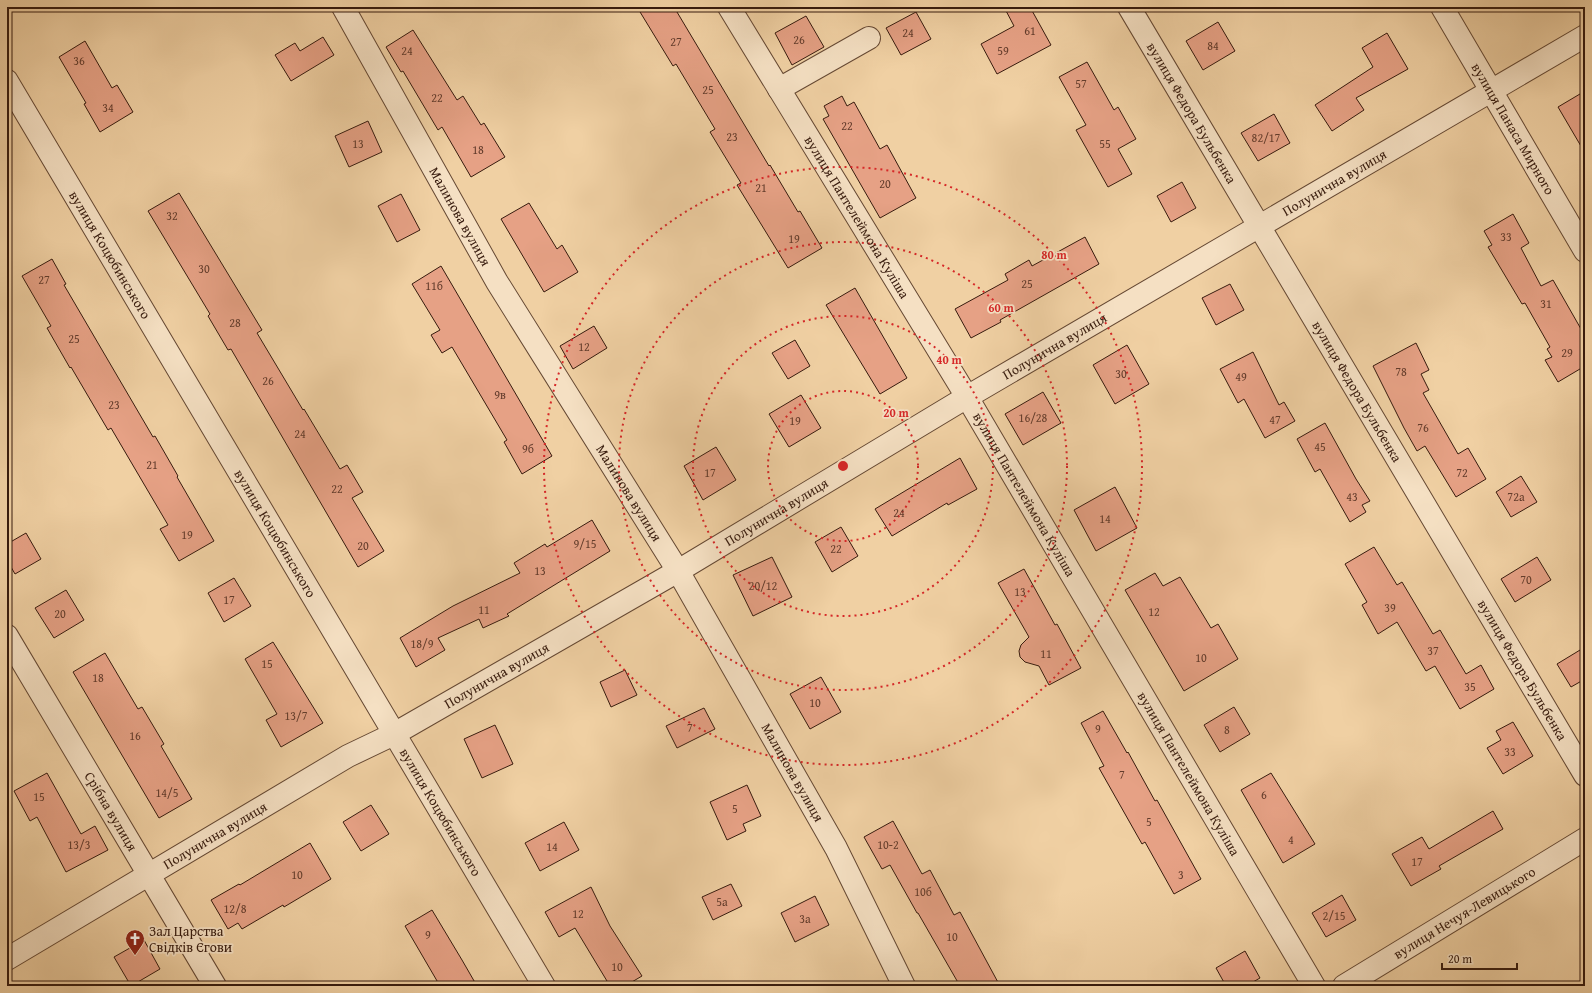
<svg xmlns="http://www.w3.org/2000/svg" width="1592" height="993" font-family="'Gentium Book Plus',serif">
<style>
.building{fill:#e6a185;stroke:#371b0e}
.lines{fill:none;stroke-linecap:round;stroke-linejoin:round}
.minor-casing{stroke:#654833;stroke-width:24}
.minor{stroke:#f5e0c3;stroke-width:22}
.ring{fill:none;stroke:#d62828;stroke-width:2;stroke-dasharray:2 4}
.labels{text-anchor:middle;stroke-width:3.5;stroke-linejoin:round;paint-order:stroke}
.number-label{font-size:12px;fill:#633c2c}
.street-label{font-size:14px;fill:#371b0e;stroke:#f5e0c3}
.poi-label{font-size:14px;fill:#371b0e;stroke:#f5e0c3;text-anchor:start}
.centre{fill:#d62828;stroke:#f5e0c3;stroke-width:2}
.ring-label{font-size:12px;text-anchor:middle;font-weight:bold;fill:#d62828;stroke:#f5e0c3;stroke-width:3.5;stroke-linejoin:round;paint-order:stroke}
</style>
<rect width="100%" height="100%" fill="#f0d0a3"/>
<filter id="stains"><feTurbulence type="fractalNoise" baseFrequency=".005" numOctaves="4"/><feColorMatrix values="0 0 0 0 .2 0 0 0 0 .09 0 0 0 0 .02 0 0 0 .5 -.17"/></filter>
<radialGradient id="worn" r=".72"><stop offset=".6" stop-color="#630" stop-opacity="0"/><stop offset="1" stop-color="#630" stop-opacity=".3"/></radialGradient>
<g class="building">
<path d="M 637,7 L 674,7 L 769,166 L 770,165 L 798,212 L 800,211 L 822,248 L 788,268 L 737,185 L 741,183 L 710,132 L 715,129 L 676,64 L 673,66 Z"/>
<path d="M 1004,7 L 1030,7 L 1051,45 L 997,74 L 981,44 L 1014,26 Z"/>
<path d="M 916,12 L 931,39 L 901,55 L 886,28 Z"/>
<path d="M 806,16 L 824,47 L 792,65 L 775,33 Z"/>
<path d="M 1218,22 L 1235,51 L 1203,70 L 1186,41 Z"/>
<path d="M 413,30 L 457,100 L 463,96 L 481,125 L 484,123 L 505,157 L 471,177 L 442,127 L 438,130 L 403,71 L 401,72 L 386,47 Z"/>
<path d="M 1387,33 L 1408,69 L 1356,98 L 1364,110 L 1332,131 L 1315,105 L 1373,67 L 1362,48 Z"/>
<path d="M 323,37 L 334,55 L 291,81 L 275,55 L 295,43 L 300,51 Z"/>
<path d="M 85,41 L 112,88 L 117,85 L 133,112 L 100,132 L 84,104 L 86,103 L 59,57 Z"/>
<path d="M 1087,62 L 1114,110 L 1118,107 L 1136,139 L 1118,149 L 1132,174 L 1108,187 L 1076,130 L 1086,125 L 1059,77 Z"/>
<path d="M 1585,91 L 1585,153 L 1558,107 Z"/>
<path d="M 842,96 L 847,106 L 854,102 L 880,149 L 887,145 L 916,198 L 880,218 L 823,119 L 829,116 L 824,106 Z"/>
<path d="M 1274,114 L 1290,143 L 1258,161 L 1241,133 Z"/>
<path d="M 368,121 L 382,152 L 349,167 L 335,136 Z"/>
<path d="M 1182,182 L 1196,208 L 1171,222 L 1157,196 Z"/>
<path d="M 179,193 L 262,330 L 257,333 L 303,410 L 304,409 L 340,469 L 347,465 L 363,492 L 352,498 L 384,551 L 358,567 L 231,349 L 228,350 L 208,316 L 210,314 L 148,211 Z"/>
<path d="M 401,194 L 420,230 L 397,242 L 378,206 Z"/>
<path d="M 529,203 L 557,249 L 562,245 L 578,272 L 544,292 L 501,219 Z"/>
<path d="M 1513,214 L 1529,243 L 1521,248 L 1541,286 L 1553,280 L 1585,336 L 1585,366 L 1558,382 L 1545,360 L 1552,357 L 1547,349 L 1550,347 L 1525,303 L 1522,304 L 1488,247 L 1492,245 L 1484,231 Z"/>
<path d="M 1085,237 L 1099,264 L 1000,320 L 1001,322 L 971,338 L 955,309 L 1008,280 L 1005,274 L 1029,260 L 1032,266 Z"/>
<path d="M 52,259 L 66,284 L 64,285 L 153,437 L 155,436 L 178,476 L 177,477 L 214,541 L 179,561 L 160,529 L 168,525 L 111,428 L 108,430 L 71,367 L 70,368 L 47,328 L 51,326 L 22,276 Z"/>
<path d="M 441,266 L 552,456 L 522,474 L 504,442 L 507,440 L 452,347 L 442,353 L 431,335 L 440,330 L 412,284 Z"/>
<path d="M 1230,284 L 1244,310 L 1216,325 L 1202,298 Z"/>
<path d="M 855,288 L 907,378 L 880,394 L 826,305 Z"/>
<path d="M 594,326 L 607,348 L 573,369 L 560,346 Z"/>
<path d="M 795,340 L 810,366 L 788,379 L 772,353 Z"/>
<path d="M 1416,343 L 1429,370 L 1421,374 L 1429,390 L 1423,393 L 1458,454 L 1468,448 L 1486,479 L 1456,497 L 1425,446 L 1417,451 L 1404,428 L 1373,366 Z"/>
<path d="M 1127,345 L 1149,384 L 1115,404 L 1093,365 Z"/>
<path d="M 1253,352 L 1279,405 L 1284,402 L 1295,421 L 1265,438 L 1244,399 L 1238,403 L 1220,369 Z"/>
<path d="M 1043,392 L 1061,423 L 1023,445 L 1005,414 Z"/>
<path d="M 801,395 L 821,428 L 789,447 L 769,414 Z"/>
<path d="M 1325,423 L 1356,479 L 1370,501 L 1362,505 L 1366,512 L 1350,522 L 1320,469 L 1315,472 L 1297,439 Z"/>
<path d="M 716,447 L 736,480 L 703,500 L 684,466 Z"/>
<path d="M 960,458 L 977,489 L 948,505 L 947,503 L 892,536 L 875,509 Z"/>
<path d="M 1521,476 L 1537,502 L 1511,517 L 1496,492 Z"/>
<path d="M 1115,487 L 1137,528 L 1096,551 L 1074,510 Z"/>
<path d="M 592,520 L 610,551 L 507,614 L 509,616 L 483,628 L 479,619 L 438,638 L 445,650 L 416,667 L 400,638 L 453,606 L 520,573 L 514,563 L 545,544 L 547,547 Z"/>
<path d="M 841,527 L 858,556 L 832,572 L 815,542 Z"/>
<path d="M 26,533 L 41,559 L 15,574 L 7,560 L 7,544 Z"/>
<path d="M 1374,547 L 1397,585 L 1402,582 L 1433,634 L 1440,630 L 1466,674 L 1481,665 L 1494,689 L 1460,709 L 1435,666 L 1426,671 L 1397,622 L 1378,634 L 1362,605 L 1367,602 L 1345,564 Z"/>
<path d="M 772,557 L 792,597 L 753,616 L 733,575 Z"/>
<path d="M 1537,557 L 1551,580 L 1515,602 L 1501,579 Z"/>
<path d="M 1024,569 L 1055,625 L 1057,624 L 1081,668 L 1049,685 L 1039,666 L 1025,662 L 1020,657 L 1019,651 L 1021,645 L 1029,637 L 998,583 Z"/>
<path d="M 1155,573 L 1163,586 L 1180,577 L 1211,628 L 1218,624 L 1238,659 L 1184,691 L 1125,590 Z"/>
<path d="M 234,578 L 251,606 L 224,622 L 208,593 Z"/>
<path d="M 66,590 L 84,620 L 54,638 L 35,608 Z"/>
<path d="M 273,642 L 323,723 L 281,747 L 266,720 L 277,714 L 245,659 Z"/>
<path d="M 1585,647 L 1585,679 L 1571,687 L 1557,664 Z"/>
<path d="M 105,653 L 138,709 L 142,707 L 164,744 L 161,746 L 192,799 L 159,818 L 73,672 Z"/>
<path d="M 625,670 L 637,695 L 611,707 L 600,682 Z"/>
<path d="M 821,677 L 841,712 L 810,729 L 790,694 Z"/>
<path d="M 1234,707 L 1250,734 L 1220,752 L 1204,725 Z"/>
<path d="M 704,708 L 715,729 L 677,748 L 666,726 Z"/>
<path d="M 1103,711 L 1127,753 L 1128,752 L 1155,801 L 1157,800 L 1201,879 L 1174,894 L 1145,842 L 1142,844 L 1099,768 L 1104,766 L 1081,723 Z"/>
<path d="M 1513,722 L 1533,756 L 1503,774 L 1487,748 L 1501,740 L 1496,731 Z"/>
<path d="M 495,725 L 513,764 L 482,778 L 464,739 Z"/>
<path d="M 47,773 L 81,834 L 95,826 L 108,850 L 66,872 L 37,817 L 30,821 L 14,791 Z"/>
<path d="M 1271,773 L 1315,844 L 1283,863 L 1241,790 Z"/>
<path d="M 747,785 L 761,816 L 743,824 L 746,831 L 727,840 L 710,802 Z"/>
<path d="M 371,805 L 389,834 L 361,851 L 343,822 Z"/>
<path d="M 1493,811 L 1503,829 L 1439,866 L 1441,869 L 1411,886 L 1392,854 L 1422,837 L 1429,849 Z"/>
<path d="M 893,821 L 922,874 L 930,870 L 954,915 L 960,912 L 1000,986 L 960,986 L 918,913 L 917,913 L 890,865 L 882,869 L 864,837 Z"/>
<path d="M 564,822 L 579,850 L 540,871 L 525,843 Z"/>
<path d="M 310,843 L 331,879 L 284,907 L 283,905 L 242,929 L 238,923 L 228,929 L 211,900 L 239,884 L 240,885 Z"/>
<path d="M 731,884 L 742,906 L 713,920 L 702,897 Z"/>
<path d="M 591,887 L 610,926 L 642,976 L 625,986 L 610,986 L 575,928 L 559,937 L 545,912 Z"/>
<path d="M 1342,895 L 1356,920 L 1326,937 L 1312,913 Z"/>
<path d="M 815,896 L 829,925 L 795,942 L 781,913 Z"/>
<path d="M 432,910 L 462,960 L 477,986 L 440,986 L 405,926 Z"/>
<path d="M 144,940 L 160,969 L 131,986 L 114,957 Z"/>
<path d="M 1245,951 L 1260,978 L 1246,986 L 1226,986 L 1216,968 Z"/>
</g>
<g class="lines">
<defs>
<g id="minor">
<path id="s1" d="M 343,7 L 497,282 L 678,571 L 836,848 L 904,986"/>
<path id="s2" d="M 729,7 L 967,397 L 1314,986"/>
<path id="s3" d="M 1129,7 L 1585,775"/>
<path id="s4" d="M 1442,7 L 1585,251"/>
<path id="s5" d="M 7,81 L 544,986"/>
<path d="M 779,89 L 869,38"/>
<path id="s6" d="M 7,636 L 215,986"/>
<path id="s7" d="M 7,959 L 348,756 L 394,734 L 678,571 L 967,397 L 1585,36"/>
<path id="s8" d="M 1344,986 L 1585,839"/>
</g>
</defs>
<use href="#minor" class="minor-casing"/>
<use href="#minor" class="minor"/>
</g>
<g class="ring">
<circle cx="843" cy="466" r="75"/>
<circle cx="843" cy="466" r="150"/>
<circle cx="843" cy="466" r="224"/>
<circle cx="843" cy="466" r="299"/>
</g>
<defs>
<symbol id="church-pin" viewBox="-11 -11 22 30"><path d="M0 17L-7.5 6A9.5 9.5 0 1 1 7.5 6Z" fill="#8f2418" stroke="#f5e0c3"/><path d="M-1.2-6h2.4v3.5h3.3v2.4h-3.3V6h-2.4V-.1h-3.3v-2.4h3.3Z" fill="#fff"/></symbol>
</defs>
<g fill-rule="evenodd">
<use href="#church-pin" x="124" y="928" width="22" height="30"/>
</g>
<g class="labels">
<g class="number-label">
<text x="1030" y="35">61</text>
<text x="908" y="37">24</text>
<text x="799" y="44">26</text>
<text x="676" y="46">27</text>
<text x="1213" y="50">84</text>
<text x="407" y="55">24</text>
<text x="1003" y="55">59</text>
<text x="79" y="65">36</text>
<text x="1081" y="88">57</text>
<text x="708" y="94">25</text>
<text x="437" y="102">22</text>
<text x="108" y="112">34</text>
<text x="847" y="130">22</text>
<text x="732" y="141">23</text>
<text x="1266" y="142">82/17</text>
<text x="358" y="148">13</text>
<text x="1105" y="148">55</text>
<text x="478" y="154">18</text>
<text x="885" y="188">20</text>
<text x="761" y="192">21</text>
<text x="172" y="220">32</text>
<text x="1506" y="241">33</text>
<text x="794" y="243">19</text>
<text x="204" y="273">30</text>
<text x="44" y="284">27</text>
<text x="1027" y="288">25</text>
<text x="434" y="290">11б</text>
<text x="1546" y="308">31</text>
<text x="235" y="327">28</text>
<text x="74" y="343">25</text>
<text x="584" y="351">12</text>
<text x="1567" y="357">29</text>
<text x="1401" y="376">78</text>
<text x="1121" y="378">30</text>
<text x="1241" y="381">49</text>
<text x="268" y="385">26</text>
<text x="500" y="399">9в</text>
<text x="114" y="409">23</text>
<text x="1033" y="422">16/28</text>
<text x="1275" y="424">47</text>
<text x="795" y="425">19</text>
<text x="1423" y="432">76</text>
<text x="300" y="438">24</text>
<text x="1320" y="451">45</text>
<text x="528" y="453">9б</text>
<text x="152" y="469">21</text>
<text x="710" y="477">17</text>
<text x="1462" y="477">72</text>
<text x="337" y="493">22</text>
<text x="1352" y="501">43</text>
<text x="1516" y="501">72а</text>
<text x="899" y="517">24</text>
<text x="1105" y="523">14</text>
<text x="187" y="539">19</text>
<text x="585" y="548">9/15</text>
<text x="363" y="550">20</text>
<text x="836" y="553">22</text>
<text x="540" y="575">13</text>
<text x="1526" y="584">70</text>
<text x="763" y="590">20/12</text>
<text x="1020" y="596">13</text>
<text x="229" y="604">17</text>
<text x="1390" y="612">39</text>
<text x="484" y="614">11</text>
<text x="1154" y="616">12</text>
<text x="60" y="618">20</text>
<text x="422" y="648">18/9</text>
<text x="1433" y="655">37</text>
<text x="1046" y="658">11</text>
<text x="1201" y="662">10</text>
<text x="267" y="668">15</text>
<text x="98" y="682">18</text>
<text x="1470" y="691">35</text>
<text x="815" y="707">10</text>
<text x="296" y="720">13/7</text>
<text x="690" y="732">7</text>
<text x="1098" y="733">9</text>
<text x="1227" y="734">8</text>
<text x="135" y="740">16</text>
<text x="1510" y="756">33</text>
<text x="1122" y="779">7</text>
<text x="167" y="797">14/5</text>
<text x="1264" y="799">6</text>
<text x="39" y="801">15</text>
<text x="735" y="813">5</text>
<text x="1149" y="826">5</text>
<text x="1291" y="844">4</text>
<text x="79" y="849">13/3</text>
<text x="888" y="849">10-2</text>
<text x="552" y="851">14</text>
<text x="1417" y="866">17</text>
<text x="297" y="879">10</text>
<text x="1181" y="879">3</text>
<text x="923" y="896">10б</text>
<text x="722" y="906">5а</text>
<text x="235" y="913">12/8</text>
<text x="578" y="918">12</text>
<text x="1334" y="920">2/15</text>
<text x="805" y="923">3а</text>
<text x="428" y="939">9</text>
<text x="952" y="941">10</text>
<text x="617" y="971">10</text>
</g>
<g class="street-label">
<text dy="5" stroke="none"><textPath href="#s3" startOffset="123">вулиця Федора Бульбенка</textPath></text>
<text dy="5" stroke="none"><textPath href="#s4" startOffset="141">вулиця Панаса Мирного</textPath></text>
<text dy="5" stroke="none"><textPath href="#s7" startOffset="1538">Полунична вулиця</textPath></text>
<text dy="5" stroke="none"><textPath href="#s1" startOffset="240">Малинова вулиця</textPath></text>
<text dy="5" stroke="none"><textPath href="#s2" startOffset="246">вулиця Пантелеймона Куліша</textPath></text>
<text dy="5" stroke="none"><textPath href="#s5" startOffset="202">вулиця Коцюбинського</textPath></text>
<text dy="5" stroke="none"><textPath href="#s7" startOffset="1214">Полунична вулиця</textPath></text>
<text dy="5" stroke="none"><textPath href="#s3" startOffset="447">вулиця Федора Бульбенка</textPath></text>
<text dy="5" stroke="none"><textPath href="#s1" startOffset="564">Малинова вулиця</textPath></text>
<text dy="5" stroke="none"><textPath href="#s2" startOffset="570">вулиця Пантелеймона Куліша</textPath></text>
<text dy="5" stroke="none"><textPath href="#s7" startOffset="890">Полунична вулиця</textPath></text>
<text dy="5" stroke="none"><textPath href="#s5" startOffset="526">вулиця Коцюбинського</textPath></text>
<text dy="5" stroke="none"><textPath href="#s3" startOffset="771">вулиця Федора Бульбенка</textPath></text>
<text dy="5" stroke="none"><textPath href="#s7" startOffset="566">Полунична вулиця</textPath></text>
<text dy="5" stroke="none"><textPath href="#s1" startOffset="888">Малинова вулиця</textPath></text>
<text dy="5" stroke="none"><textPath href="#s2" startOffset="894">вулиця Пантелеймона Куліша</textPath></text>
<text dy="5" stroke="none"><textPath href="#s6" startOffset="204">Срібна вулиця</textPath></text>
<text dy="5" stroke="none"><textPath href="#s5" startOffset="850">вулиця Коцюбинського</textPath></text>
<text dy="5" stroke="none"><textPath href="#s7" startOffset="242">Полунична вулиця</textPath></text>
<text dy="5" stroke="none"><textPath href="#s8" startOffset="141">вулиця Нечуя-Левицького</textPath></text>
</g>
<g class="poi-label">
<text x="149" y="936">Зал Царства<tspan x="149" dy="16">Свідків Єгови</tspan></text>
</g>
</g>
<circle cx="843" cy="466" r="6" class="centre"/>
<g class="ring-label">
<text x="1054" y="259">80 m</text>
<text x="1001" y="312">60 m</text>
<text x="949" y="364">40 m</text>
<text x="896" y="417">20 m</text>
</g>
<rect width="1592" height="993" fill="none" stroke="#f0d0a3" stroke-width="24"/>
<rect x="8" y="8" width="1576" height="977" fill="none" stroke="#371b0e" stroke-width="2"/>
<rect x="12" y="12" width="1568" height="969" fill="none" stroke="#371b0e"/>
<path d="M1442 963v6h75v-6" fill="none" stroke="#371b0e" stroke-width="2"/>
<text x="1448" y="963" font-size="12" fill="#371b0e" stroke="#f5e0c3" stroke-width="3" paint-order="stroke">20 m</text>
<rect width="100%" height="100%" filter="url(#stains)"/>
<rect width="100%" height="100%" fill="url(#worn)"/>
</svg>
